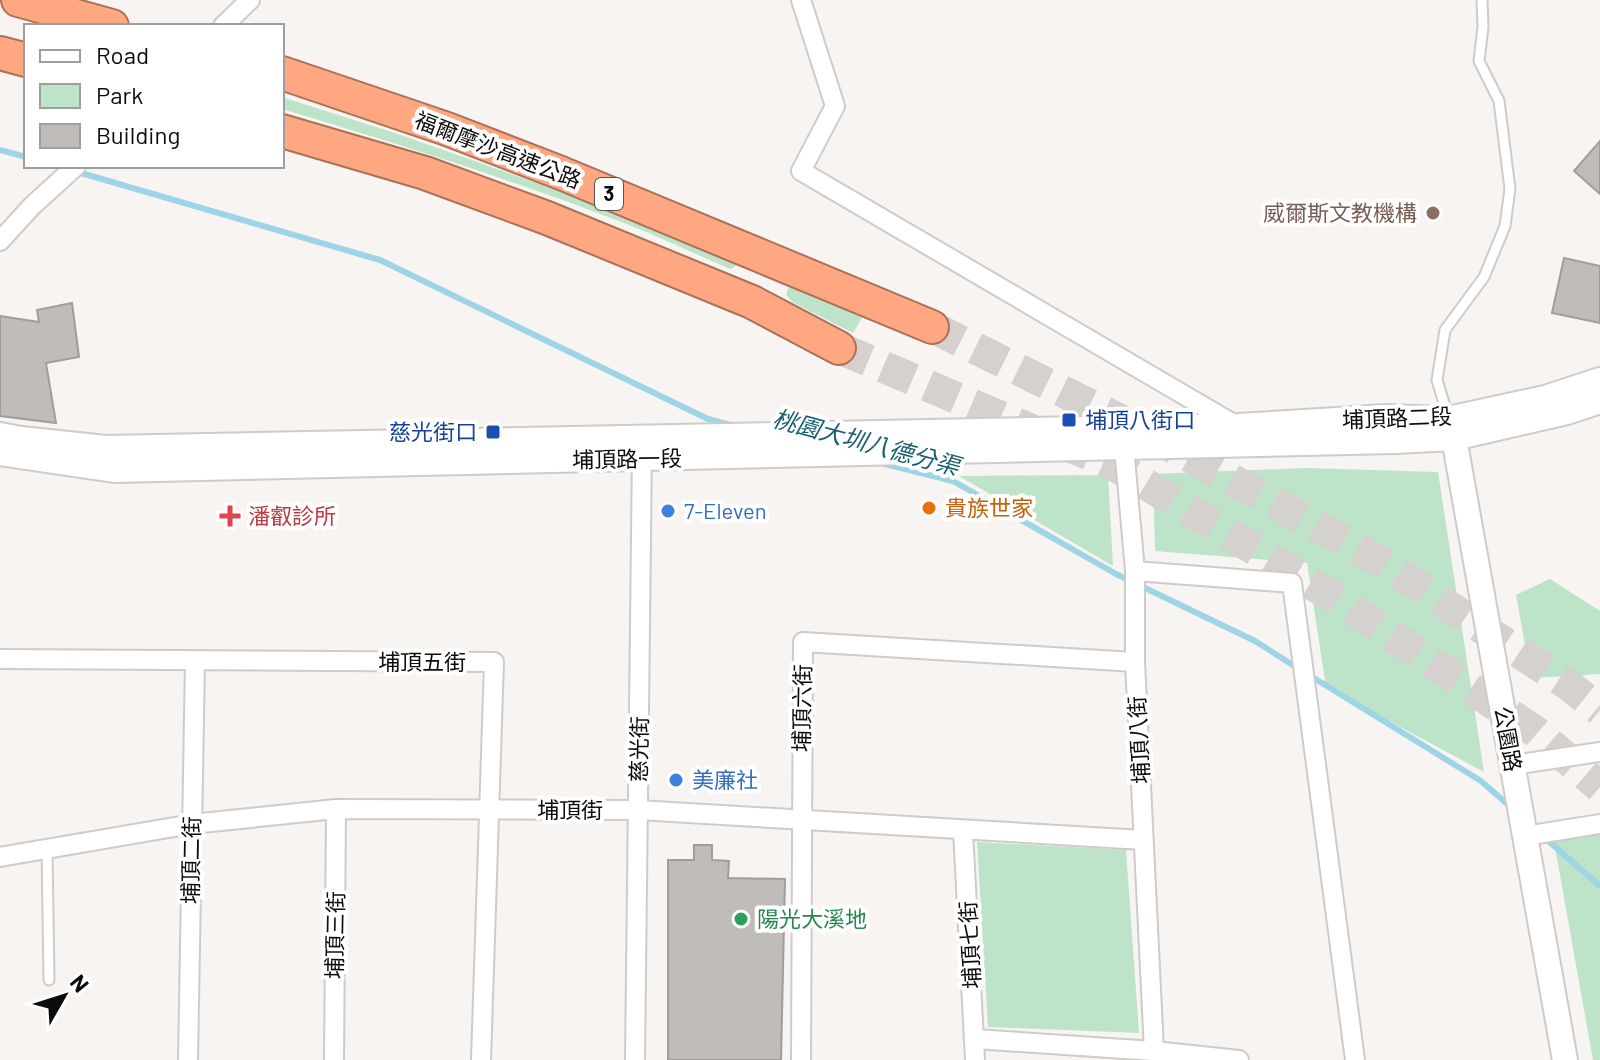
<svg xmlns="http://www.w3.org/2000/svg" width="1600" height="1060" font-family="Barlow,'Noto Sans TC',sans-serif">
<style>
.green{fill:#bde3c9}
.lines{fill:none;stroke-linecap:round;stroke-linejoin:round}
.stream{stroke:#9ed5e6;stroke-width:6}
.building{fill:#c0bcb9;stroke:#a19d9b;stroke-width:2}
.highway-tunnel{stroke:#d5d1ce;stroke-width:32;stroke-dasharray:32 16;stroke-linecap:butt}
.lane-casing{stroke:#cfcbc8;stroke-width:13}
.street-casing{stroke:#cfcbc8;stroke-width:22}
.secondary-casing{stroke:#cfcbc8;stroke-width:28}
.highway-casing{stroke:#aa7158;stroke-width:36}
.lane{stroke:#fff;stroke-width:9}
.street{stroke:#fff;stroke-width:18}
.secondary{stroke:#fff;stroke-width:24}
.highway{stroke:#ffa781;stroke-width:32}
.education-dot{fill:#8d6e63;stroke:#fff;stroke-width:3}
.transit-dot{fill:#1a4fb4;stroke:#fff;stroke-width:3}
.food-dot{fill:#e8710a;stroke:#fff;stroke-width:3}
.shop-dot{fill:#3f7fe0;stroke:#fff;stroke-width:3}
.health-dot{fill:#e0444e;stroke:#fff;stroke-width:3}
.leisure-dot{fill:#2e9e5b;stroke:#fff;stroke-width:3}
.labels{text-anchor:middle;stroke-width:8;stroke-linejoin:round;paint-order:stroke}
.shield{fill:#fff;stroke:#565554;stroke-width:2}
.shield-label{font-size:20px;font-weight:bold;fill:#0d0c0b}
.street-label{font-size:22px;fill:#0d0c0b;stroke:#fff}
.education-label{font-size:22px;fill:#785e54;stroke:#fff;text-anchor:end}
.transit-label{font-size:22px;fill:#164399;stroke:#fff;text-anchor:start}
.food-label{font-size:22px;fill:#c56008;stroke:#fff;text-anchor:start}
.shop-label{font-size:22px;fill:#366cbe;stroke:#fff;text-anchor:start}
.health-label{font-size:22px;fill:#be3a42;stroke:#fff;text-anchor:start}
.leisure-label{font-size:22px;fill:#27864d;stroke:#fff;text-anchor:start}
.water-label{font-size:24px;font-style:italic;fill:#195f72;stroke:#fff}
</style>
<rect width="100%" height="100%" fill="#f8f4f1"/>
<g class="green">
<path d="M 282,97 L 398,134 L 628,215 L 736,263 L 735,267 L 730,269 C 695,254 660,237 624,223 C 512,180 397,143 282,109 Z"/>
<path d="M 795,286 L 863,316 L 853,333 L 792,302 L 786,294 L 789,287 Z"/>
<path d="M 1306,468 L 1438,472 L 1484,772 L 1326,687 L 1307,563 L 1155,551 L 1153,474 Z"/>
<path d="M 1108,475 L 1113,566 L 959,476 Z"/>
<path d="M 1550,579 L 1600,611 L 1600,674 L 1531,678 L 1516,595 Z"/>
<path d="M 1600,830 L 1600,1060 L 1593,1060 L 1553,836 Z"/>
<path d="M 977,842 L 1126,850 L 1139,1033 L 988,1027 Z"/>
</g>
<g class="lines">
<g class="stream">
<path d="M 0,150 L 26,157"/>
<path d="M 57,166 L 380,260 L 708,419 L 730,425"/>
<path d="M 881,463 L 953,481 L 1116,574 L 1255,641 L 1299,669"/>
<path d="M 1309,675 L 1481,781 L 1513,809"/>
<path d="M 1545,838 L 1600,886"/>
</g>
</g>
<g class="building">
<path d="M 1600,141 L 1600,194 L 1574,171 Z"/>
<path d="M 1564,258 L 1600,266 L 1600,323 L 1552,313 Z"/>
<path d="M 72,303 L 79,357 L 46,363 L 56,423 L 0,416 L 0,316 L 39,322 L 37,310 Z"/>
<path d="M 694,845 L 712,845 L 712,860 L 729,861 L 728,878 L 785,879 L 781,1060 L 668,1060 L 668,860 L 694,860 Z"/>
</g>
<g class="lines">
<g class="highway-tunnel">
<path d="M 932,327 L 1139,429 L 1375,558 L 1566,683 L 1600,710"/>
<path d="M 839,348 L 1114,465 L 1337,599 L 1536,732 L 1600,787"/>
</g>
<defs>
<g id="lane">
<path d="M 1448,416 L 1437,380 L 1445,330 L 1484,277 L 1505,226 L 1510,189 L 1499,101 L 1479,61 L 1483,27 L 1482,0"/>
<path d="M 47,849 L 49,980"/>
</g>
<g id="street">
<path d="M 801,0 L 835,106 L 801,171 L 1237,426"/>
<path d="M 223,26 L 250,0"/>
<path d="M 0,241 L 32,206 L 76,166"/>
<path d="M 1123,435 L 1135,571 L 1135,662 L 1154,1051"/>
<path d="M 1135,571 L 1292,583 L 1355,1060"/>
<path d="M 0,659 L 494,662 L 481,1060"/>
<path d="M 1513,765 L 1600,752"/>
<path d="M 963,830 L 975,1060"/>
<path d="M 1525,836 L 1600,824"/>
<path d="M 0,857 L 192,824 L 336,809 L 638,810 L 1143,840"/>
<path d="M 975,1039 L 1154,1051 L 1239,1060"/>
<path d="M 188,1060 L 195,661"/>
<path d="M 334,1060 L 336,809"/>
<path d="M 635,1060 L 642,449"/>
<path d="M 801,1060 L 803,642 L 1135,662"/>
</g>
<g id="secondary">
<path d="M 1449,422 L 1454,438 L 1565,1060"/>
<path d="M 0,435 L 21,439 L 106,448 L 1238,426 L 1386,417 L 1448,419 L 1545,398 L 1600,380"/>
<path d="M 0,453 L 114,470 L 1395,441 L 1454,438 L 1567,412 L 1600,401"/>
</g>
<g id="highway">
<path d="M 18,0 L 112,26"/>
<path d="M 0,53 L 26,60"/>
<path d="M 282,73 L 447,129 L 561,173 L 932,327"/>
<path d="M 282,131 L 425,173 L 547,218 L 752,302 L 839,348"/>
</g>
</defs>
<use href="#lane" class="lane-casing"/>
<use href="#street" class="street-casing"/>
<use href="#secondary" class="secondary-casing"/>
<use href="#highway" class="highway-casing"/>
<use href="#lane" class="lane"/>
<use href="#street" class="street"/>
<use href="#secondary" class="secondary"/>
<use href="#highway" class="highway"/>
</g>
<circle class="education-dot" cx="1433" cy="213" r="8"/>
<g class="transit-dot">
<rect x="1061" y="412" width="16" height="16" rx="4"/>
<rect x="485" y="424" width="16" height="16" rx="4"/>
</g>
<circle class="food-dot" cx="929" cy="508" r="8"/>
<g class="shop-dot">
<circle cx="668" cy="511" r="8"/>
<circle cx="676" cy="780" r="8"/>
</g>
<path class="health-dot" d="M226 504h8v8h8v8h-8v8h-8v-8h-8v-8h8z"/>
<circle class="leisure-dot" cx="741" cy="919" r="8"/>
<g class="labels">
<rect class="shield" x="595" y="178" width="28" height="32" rx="6"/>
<g class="shield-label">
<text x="609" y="201">3</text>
</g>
<g class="street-label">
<text transform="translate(498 150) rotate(21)" y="8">福爾摩沙高速公路</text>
<text transform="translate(1397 418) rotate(-2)" y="8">埔頂路二段</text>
<text transform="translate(627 459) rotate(-1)" y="8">埔頂路一段</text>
<text x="422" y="670">埔頂五街</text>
<text transform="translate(802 708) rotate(-89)" y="8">埔頂六街</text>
<text transform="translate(1508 739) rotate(80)" y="8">公園路</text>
<text transform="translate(1139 740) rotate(-93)" y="8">埔頂八街</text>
<text transform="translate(639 749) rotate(-89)" y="8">慈光街</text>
<text x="570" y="818">埔頂街</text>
<text transform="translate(191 860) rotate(-89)" y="8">埔頂二街</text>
<text transform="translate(335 935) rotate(-89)" y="8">埔頂三街</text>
<text transform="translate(970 945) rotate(-93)" y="8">埔頂七街</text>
</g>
<g class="education-label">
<text x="1417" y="221">威爾斯文教機構</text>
</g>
<g class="transit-label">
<text x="1085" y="428">埔頂八街口</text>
<text x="477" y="440" text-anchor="end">慈光街口</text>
</g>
<g class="food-label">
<text x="945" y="516">貴族世家</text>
</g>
<g class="shop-label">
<text x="684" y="519">7-Eleven</text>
<text x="692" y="788">美廉社</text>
</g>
<g class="health-label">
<text x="248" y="524">潘叡診所</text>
</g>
<g class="leisure-label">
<text x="757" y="927">陽光大溪地</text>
</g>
<g class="water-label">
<text transform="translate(866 443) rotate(15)" y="8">桃園大圳八德分渠</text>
</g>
</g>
<rect x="24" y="24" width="260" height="144" fill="#ffffff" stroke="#9e9e9d" stroke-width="2"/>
<rect x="40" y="50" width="40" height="12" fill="#ffffff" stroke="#9e9e9d" stroke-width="2"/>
<text x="96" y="64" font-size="24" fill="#0d0c0b">Road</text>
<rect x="40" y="84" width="40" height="24" fill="#bde3c9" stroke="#9e9e9d" stroke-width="2"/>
<text x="96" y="104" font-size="24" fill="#0d0c0b">Park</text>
<rect x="40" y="124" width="40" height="24" fill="#c0bcb9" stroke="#9e9e9d" stroke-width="2"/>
<text x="96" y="144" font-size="24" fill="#0d0c0b">Building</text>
<g transform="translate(64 996) rotate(51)" stroke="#ffffff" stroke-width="6" paint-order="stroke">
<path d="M0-6L14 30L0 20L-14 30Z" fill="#0d0c0b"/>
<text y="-12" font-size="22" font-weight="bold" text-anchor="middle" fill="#0d0c0b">N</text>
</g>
</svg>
